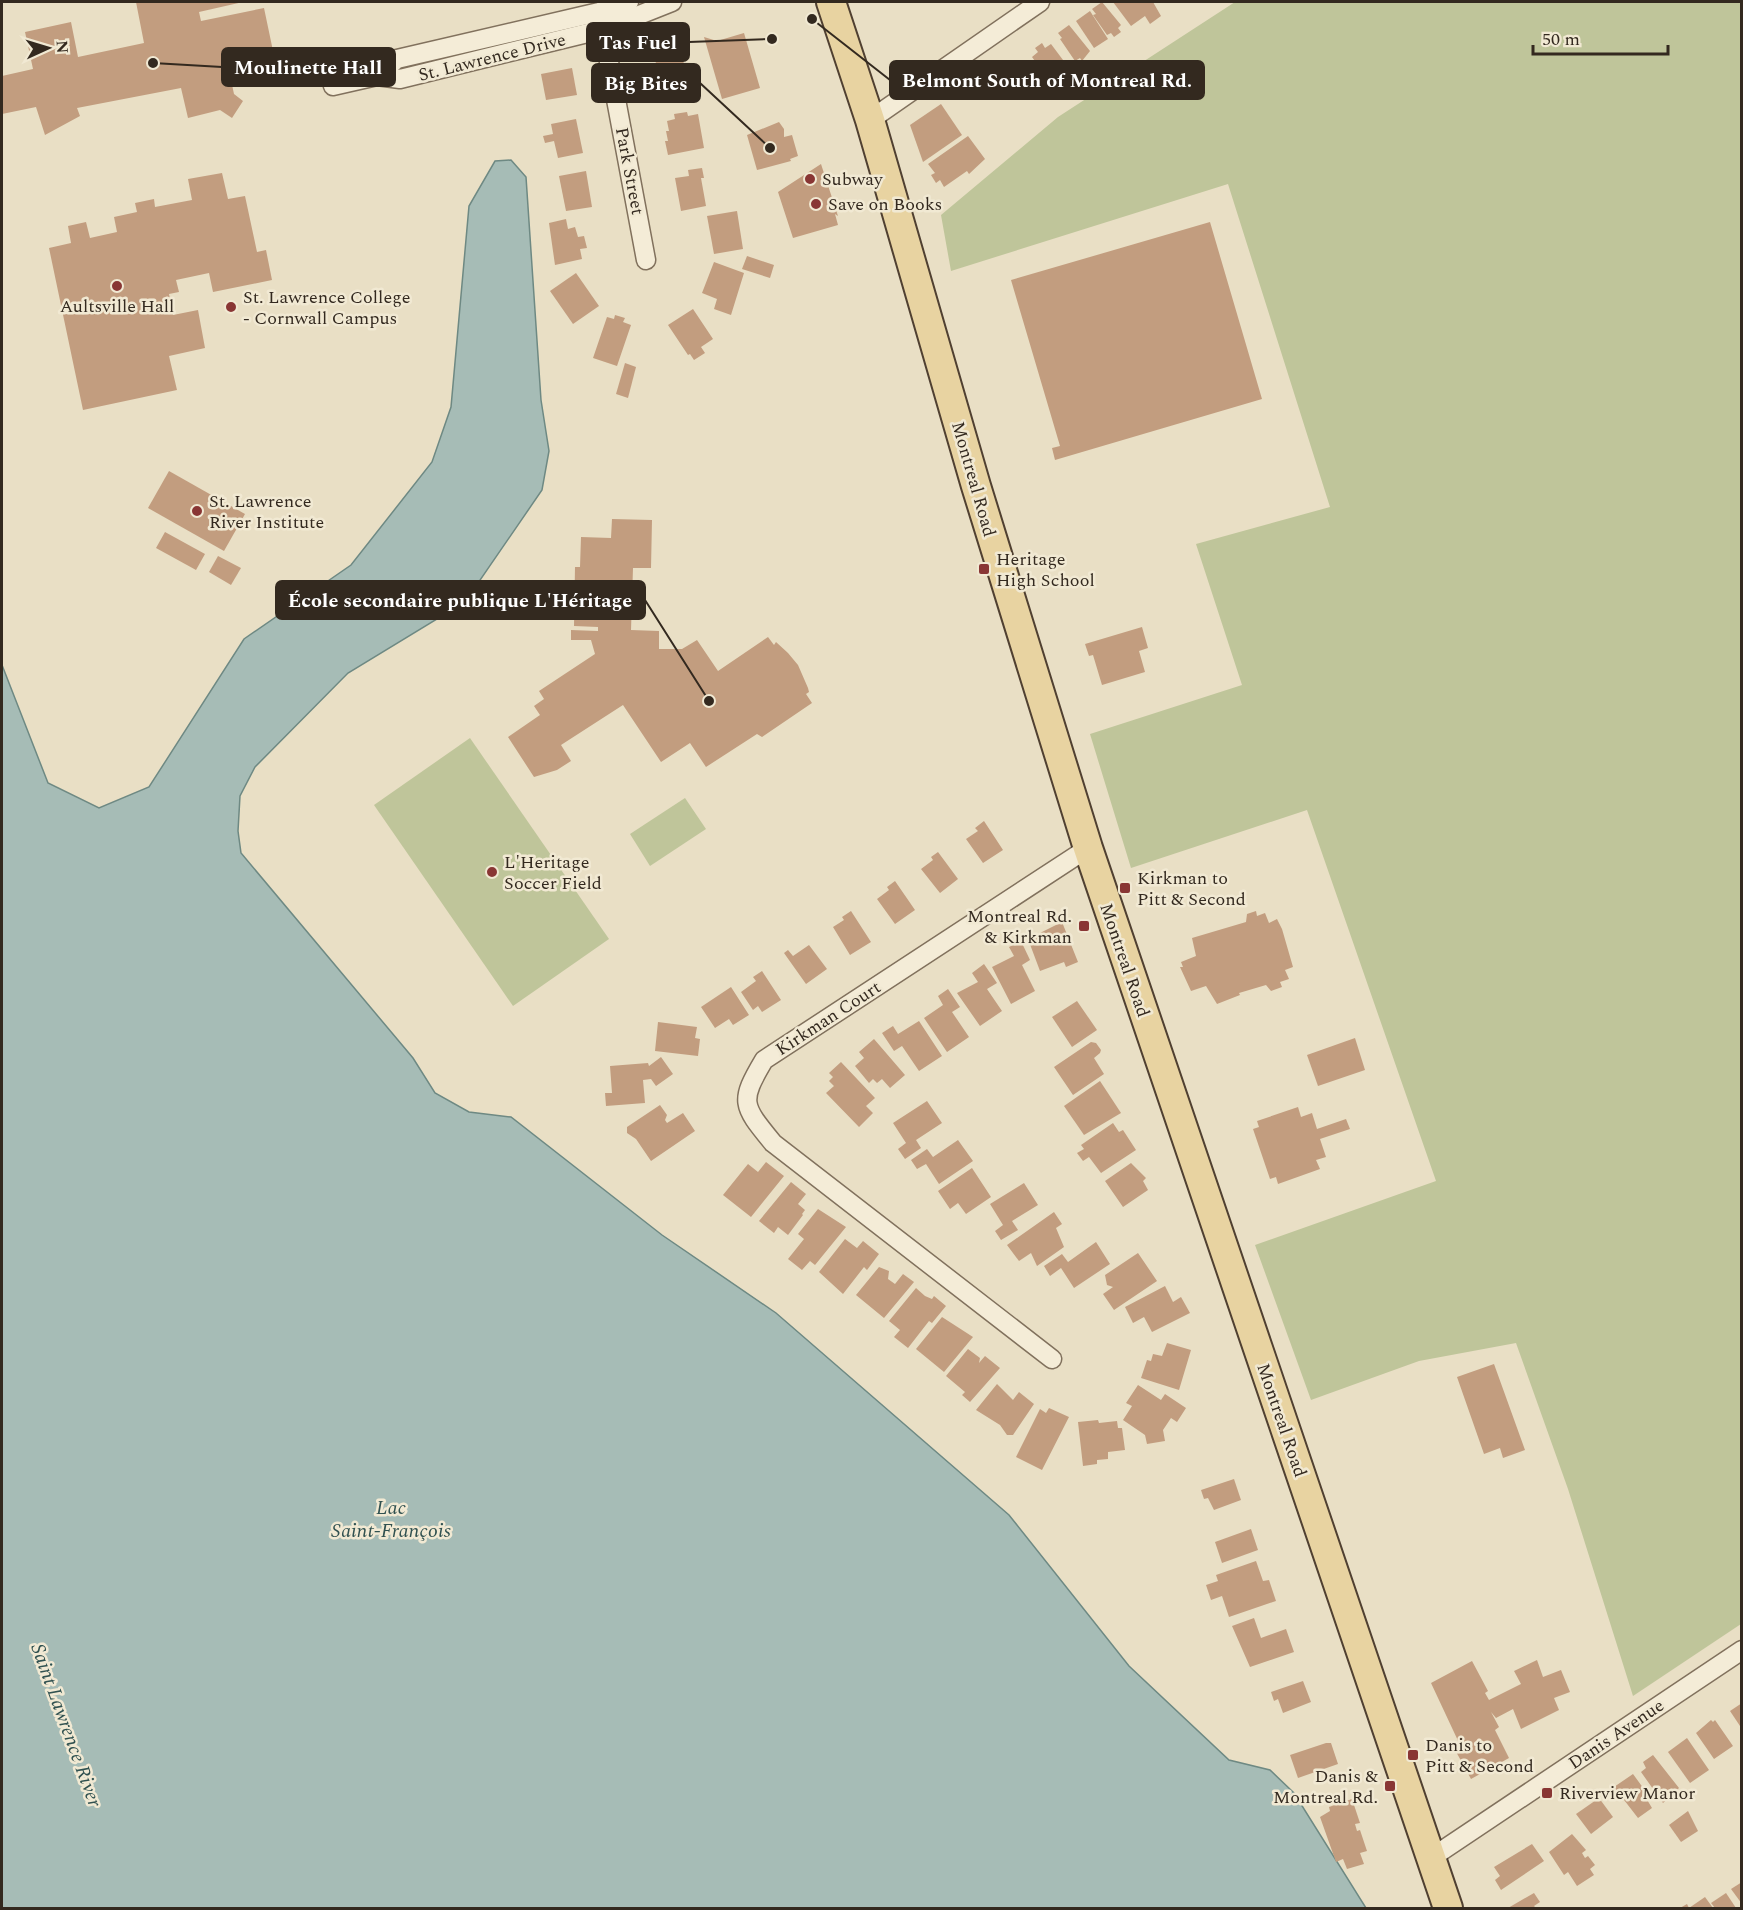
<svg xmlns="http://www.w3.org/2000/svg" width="1743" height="1910" font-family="Spectral,serif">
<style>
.green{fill:#bfc59a}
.water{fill:#a6bcb6;stroke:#6e8983;stroke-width:1.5}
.building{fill:#c29d7f}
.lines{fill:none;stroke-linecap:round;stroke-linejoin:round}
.street-casing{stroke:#81715d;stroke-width:21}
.primary-casing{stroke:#504031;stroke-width:32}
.street{stroke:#f4ecd7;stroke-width:18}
.primary{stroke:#e8d3a1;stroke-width:28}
.poi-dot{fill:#893634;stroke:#f1e9d3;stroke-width:2}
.labels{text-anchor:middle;stroke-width:5;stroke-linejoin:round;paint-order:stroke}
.street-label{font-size:18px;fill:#33291f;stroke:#f1e9d3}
.poi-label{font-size:18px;fill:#33291f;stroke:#f1e9d3;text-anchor:start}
.water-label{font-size:20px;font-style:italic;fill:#305150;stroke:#f1e9d3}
.leader{fill:none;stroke:#33291f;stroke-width:2}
.callout-dot{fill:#33291f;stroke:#f1e9d3;stroke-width:2}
.callout{fill:#33291f;stroke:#33291f;stroke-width:2}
.callout-label{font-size:20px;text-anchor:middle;font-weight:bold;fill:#fff}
</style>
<rect width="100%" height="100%" fill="#e9dfc5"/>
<g class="green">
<path d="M 1235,2 L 1741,2 L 1741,1624 L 1633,1696 L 1568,1489 L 1516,1343 L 1419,1361 L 1311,1400 L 1255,1245 L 1436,1181 L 1307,810 L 1131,868 L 1090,734 L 1242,685 L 1196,544 L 1330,507 L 1228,184 L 951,271 L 941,215 L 1058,117 Z"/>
<path d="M 470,738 L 609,939 L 513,1006 L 374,805 Z"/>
<path d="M 685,798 L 706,829 L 650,866 L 630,834 Z"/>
</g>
<path class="water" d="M 511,160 L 526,177 L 541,400 L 549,451 L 542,490 L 465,602 L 348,673 L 255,767 L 240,796 L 238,831 L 241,853 L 413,1058 L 435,1093 L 469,1112 L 511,1117 L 662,1235 L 776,1313 L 1009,1515 L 1129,1666 L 1229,1760 L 1270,1770 L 1294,1793 L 1366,1908 L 2,1908 L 2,665 L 48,783 L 99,808 L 149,787 L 244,639 L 351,565 L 432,462 L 451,407 L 469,206 L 495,161 Z"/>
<g class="building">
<path d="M 136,2 L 243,2 L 199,12 L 201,21 L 264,8 L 277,70 L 231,80 L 234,94 L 243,101 L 232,118 L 220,110 L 188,118 L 181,88 L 77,108 L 80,116 L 45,135 L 36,107 L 2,114 L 2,76 L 33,69 L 25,32 L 71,22 L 78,57 L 144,43 Z"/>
<path d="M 1102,2 L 1121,25 L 1118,28 L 1121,32 L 1114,37 L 1111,33 L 1107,35 L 1093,15 L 1096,14 L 1092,9 Z"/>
<path d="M 1113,2 L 1153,2 L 1161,16 L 1150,24 L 1145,16 L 1131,26 Z"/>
<path d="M 1090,11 L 1108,39 L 1094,48 L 1076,21 Z"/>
<path d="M 1069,25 L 1090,51 L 1082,61 L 1080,58 L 1075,61 L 1060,39 L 1062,38 L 1058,33 Z"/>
<path d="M 744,33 L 760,88 L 722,99 L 704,37 L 717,41 Z"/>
<path d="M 683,34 L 685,46 L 681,47 L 689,95 L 662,100 L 655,58 L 650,59 L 648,48 L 652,47 L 650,40 Z"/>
<path d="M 1042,43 L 1045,48 L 1051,44 L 1069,68 L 1075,63 L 1081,71 L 1059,94 L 1032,57 L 1038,52 L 1035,48 Z"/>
<path d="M 572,68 L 577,95 L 546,100 L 541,74 Z"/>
<path d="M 941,104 L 962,135 L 923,162 L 910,125 Z"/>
<path d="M 687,112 L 688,116 L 698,114 L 704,148 L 668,155 L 665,141 L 668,141 L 666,131 L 669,131 L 667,121 L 675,119 L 674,114 Z"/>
<path d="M 576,119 L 583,153 L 558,158 L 554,141 L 545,143 L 543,136 L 553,134 L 551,124 Z"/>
<path d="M 779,122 L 784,129 L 784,137 L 792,135 L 798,156 L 790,159 L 791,161 L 757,170 L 747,135 Z"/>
<path d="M 968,136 L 985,159 L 969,174 L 967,171 L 944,187 L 940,180 L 936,183 L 931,175 L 935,173 L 928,164 Z"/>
<path d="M 821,164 L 838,216 L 835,214 L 838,225 L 793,238 L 778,192 Z"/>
<path d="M 702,168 L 704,178 L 701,178 L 706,206 L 681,211 L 675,178 L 689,176 L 688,170 Z"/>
<path d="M 586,171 L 592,207 L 566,211 L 559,176 Z"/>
<path d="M 222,173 L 228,199 L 245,196 L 257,252 L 266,250 L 272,280 L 213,292 L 209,273 L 176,280 L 179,292 L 169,294 L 173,315 L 198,310 L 205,348 L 169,356 L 177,390 L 83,410 L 49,248 L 71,243 L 68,226 L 86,222 L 90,238 L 117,232 L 114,217 L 137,212 L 135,203 L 154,199 L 155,207 L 192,200 L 188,179 Z"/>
<path d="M 737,211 L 743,249 L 714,254 L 707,216 Z"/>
<path d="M 566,219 L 568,229 L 575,227 L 578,237 L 584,236 L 587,248 L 580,249 L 582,259 L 555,265 L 549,223 Z"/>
<path d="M 1210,222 L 1262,399 L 1055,460 L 1052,448 L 1060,446 L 1011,280 Z"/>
<path d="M 747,256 L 774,265 L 770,278 L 742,269 Z"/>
<path d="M 714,262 L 744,273 L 731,315 L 714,309 L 717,299 L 702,293 Z"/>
<path d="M 576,273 L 599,306 L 573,324 L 550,291 Z"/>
<path d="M 693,309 L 713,339 L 701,347 L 705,353 L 694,360 L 690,354 L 688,355 L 668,325 Z"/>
<path d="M 615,315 L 625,318 L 623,322 L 631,325 L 617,366 L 593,358 L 607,317 L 614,319 Z"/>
<path d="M 625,363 L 636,367 L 628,398 L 616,394 Z"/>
<path d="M 169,471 L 245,514 L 224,551 L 148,508 Z"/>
<path d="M 612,519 L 652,520 L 651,568 L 633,568 L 631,630 L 659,631 L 659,649 L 682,649 L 697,640 L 718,671 L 768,637 L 774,645 L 776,642 L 788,653 L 798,665 L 808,688 L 809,692 L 806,694 L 812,703 L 762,737 L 757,734 L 706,767 L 690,743 L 661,762 L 623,705 L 561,745 L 571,761 L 557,770 L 534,777 L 508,737 L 540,715 L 534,706 L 544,699 L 539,691 L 595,654 L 591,640 L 571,640 L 571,630 L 598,631 L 598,627 L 574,626 L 575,567 L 580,567 L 581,537 L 611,538 Z"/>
<path d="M 165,532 L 205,554 L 196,570 L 156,548 Z"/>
<path d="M 218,556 L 241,568 L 231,585 L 209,572 Z"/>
<path d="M 1142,627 L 1148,648 L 1139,651 L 1145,672 L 1102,685 L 1093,655 L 1089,656 L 1085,644 Z"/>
<path d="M 984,821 L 1003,850 L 983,863 L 966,839 L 978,831 L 975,828 Z"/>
<path d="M 938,852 L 958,879 L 940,893 L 921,869 L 933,860 L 931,857 Z"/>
<path d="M 895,881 L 915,910 L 895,924 L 877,899 L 889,890 L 887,887 Z"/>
<path d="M 851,911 L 871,942 L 850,955 L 833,927 L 844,920 L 842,917 Z"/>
<path d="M 1256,911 L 1257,916 L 1265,913 L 1269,923 L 1277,919 L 1282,929 L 1293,967 L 1285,970 L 1289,979 L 1280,982 L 1282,987 L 1271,991 L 1266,985 L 1239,993 L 1240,995 L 1217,1004 L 1206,986 L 1191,991 L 1180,967 L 1183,967 L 1181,962 L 1196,956 L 1192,938 L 1246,922 L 1247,914 Z"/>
<path d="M 1062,922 L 1078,962 L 1066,967 L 1064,962 L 1040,971 L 1028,939 Z"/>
<path d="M 1021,941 L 1030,960 L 1022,965 L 1035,991 L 1011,1004 L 992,967 L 1014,956 L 1009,947 Z"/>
<path d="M 809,945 L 827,969 L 806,984 L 784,953 L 788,950 L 793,956 Z"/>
<path d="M 984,964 L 997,983 L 987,989 L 1002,1011 L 980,1026 L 957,993 L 978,982 L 972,973 Z"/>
<path d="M 762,971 L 781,1000 L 762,1012 L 758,1006 L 753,1010 L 741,992 L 756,981 L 753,977 Z"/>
<path d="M 731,987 L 749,1015 L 733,1025 L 729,1019 L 715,1028 L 701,1007 Z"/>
<path d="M 948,989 L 960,1007 L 952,1012 L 969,1037 L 947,1052 L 924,1018 L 943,1005 L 938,996 Z"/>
<path d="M 1077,1001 L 1097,1030 L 1072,1047 L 1052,1017 Z"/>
<path d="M 919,1021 L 942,1056 L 919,1071 L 902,1046 L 894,1051 L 882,1033 L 893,1026 L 898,1034 Z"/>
<path d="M 658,1022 L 697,1027 L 695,1038 L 700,1039 L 698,1056 L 655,1051 Z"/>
<path d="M 1355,1038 L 1365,1070 L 1318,1086 L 1307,1055 Z"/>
<path d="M 874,1039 L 905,1075 L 890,1088 L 882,1079 L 877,1083 L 873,1079 L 869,1083 L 855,1066 L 864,1058 L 859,1052 Z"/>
<path d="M 1091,1042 L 1096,1043 L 1101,1050 L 1100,1053 L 1094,1058 L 1104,1074 L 1073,1095 L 1054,1067 Z"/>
<path d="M 661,1057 L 673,1074 L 656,1086 L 651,1079 L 643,1080 L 645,1103 L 606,1106 L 605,1093 L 612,1093 L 610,1066 L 648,1063 L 649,1066 Z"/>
<path d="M 841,1062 L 875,1098 L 866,1106 L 873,1113 L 859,1127 L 826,1093 L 834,1086 L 829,1081 L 833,1077 L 829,1073 Z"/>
<path d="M 1100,1081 L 1121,1113 L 1084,1135 L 1064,1106 Z"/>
<path d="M 927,1101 L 942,1123 L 916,1140 L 921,1148 L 905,1159 L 898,1149 L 906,1143 L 893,1123 Z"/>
<path d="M 660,1105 L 667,1115 L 665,1120 L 667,1123 L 683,1113 L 695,1131 L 651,1161 L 636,1139 L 627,1133 L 627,1127 Z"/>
<path d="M 1298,1107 L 1301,1117 L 1312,1113 L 1317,1129 L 1346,1119 L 1350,1129 L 1320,1139 L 1326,1157 L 1316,1160 L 1320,1169 L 1278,1184 L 1276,1177 L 1270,1179 L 1253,1129 L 1259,1127 L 1257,1121 Z"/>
<path d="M 1113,1123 L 1119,1132 L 1123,1130 L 1136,1150 L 1101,1173 L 1089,1157 L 1083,1161 L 1077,1153 L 1084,1149 L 1081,1145 Z"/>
<path d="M 958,1140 L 973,1161 L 939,1184 L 926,1164 L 917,1169 L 911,1160 L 927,1149 L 933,1157 Z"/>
<path d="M 766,1162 L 784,1176 L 751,1217 L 723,1195 L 748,1164 L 758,1172 Z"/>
<path d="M 1131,1163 L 1146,1178 L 1143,1181 L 1148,1190 L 1123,1207 L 1105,1181 Z"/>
<path d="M 972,1168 L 991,1197 L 966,1214 L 958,1203 L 950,1209 L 938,1191 Z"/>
<path d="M 791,1182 L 806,1194 L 798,1204 L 805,1210 L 802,1214 L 803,1215 L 788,1235 L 778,1227 L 774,1233 L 759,1221 Z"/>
<path d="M 1024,1183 L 1038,1205 L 1012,1221 L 1018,1230 L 1001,1240 L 995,1231 L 1003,1225 L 990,1204 Z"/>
<path d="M 818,1209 L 846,1227 L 815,1265 L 810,1261 L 802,1270 L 788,1259 L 804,1239 L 798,1234 Z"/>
<path d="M 1054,1212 L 1062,1224 L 1056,1228 L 1064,1247 L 1037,1266 L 1031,1253 L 1019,1261 L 1007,1245 Z"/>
<path d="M 845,1239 L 857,1248 L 863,1241 L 879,1254 L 867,1270 L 864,1267 L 843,1294 L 819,1272 Z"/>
<path d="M 1096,1242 L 1110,1264 L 1074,1288 L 1061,1268 L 1050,1276 L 1044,1266 L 1062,1254 L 1068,1262 Z"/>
<path d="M 1138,1253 L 1157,1281 L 1114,1310 L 1103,1294 L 1113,1287 L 1107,1285 L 1105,1275 Z"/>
<path d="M 879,1267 L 889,1271 L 888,1279 L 895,1284 L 903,1274 L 914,1282 L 884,1318 L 856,1295 Z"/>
<path d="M 1165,1286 L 1173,1302 L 1181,1297 L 1190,1313 L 1152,1332 L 1144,1317 L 1133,1323 L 1125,1307 Z"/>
<path d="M 916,1288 L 925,1296 L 932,1299 L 934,1296 L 946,1306 L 932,1323 L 929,1321 L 908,1348 L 894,1337 L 900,1330 L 889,1321 Z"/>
<path d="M 942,1317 L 973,1337 L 944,1372 L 916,1349 Z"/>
<path d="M 1167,1343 L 1191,1350 L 1179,1390 L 1141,1378 L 1147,1360 L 1151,1361 L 1153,1354 L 1162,1356 Z"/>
<path d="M 968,1349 L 980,1358 L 979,1363 L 985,1356 L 1000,1368 L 970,1402 L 962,1395 L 965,1392 L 946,1376 Z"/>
<path d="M 1494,1364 L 1525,1450 L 1503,1458 L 1500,1448 L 1484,1454 L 1457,1377 Z"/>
<path d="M 997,1384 L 1013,1400 L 1019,1392 L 1034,1404 L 1013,1435 L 1007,1435 L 1000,1425 L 976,1410 Z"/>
<path d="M 1138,1385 L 1161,1400 L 1165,1394 L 1186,1408 L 1177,1422 L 1171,1418 L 1163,1430 L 1165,1441 L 1147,1444 L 1145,1435 L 1123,1420 L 1132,1406 L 1126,1403 Z"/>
<path d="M 1049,1408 L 1069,1417 L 1042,1470 L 1016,1457 L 1040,1409 L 1046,1413 Z"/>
<path d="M 1098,1420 L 1099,1423 L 1117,1421 L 1118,1428 L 1122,1428 L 1125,1450 L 1108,1452 L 1108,1459 L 1097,1460 L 1097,1464 L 1083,1466 L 1078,1422 Z"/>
<path d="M 1234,1479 L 1241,1500 L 1214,1510 L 1208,1498 L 1204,1499 L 1201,1490 Z"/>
<path d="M 1251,1529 L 1258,1550 L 1222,1563 L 1215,1542 Z"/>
<path d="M 1256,1561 L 1263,1581 L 1269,1580 L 1276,1601 L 1229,1617 L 1222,1596 L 1211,1600 L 1206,1585 L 1218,1581 L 1216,1575 Z"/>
<path d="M 1254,1618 L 1261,1638 L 1286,1629 L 1294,1652 L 1250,1667 L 1232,1626 Z"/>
<path d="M 1537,1660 L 1543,1677 L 1561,1670 L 1570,1692 L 1554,1698 L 1559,1710 L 1521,1729 L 1513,1709 L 1496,1718 L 1491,1712 L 1499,1727 L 1495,1730 L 1509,1758 L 1471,1779 L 1454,1748 L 1460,1745 L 1431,1683 L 1472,1661 L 1488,1691 L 1485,1693 L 1489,1700 L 1521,1684 L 1514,1671 Z"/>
<path d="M 1303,1681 L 1311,1702 L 1283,1713 L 1278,1699 L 1274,1701 L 1271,1692 Z"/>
<path d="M 1742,1703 L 1742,1729 L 1730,1711 Z"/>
<path d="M 1711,1720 L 1713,1722 L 1715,1720 L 1733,1746 L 1714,1759 L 1696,1733 Z"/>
<path d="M 1687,1738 L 1709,1770 L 1690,1783 L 1668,1752 Z"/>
<path d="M 1326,1743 L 1331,1743 L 1338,1764 L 1298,1778 L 1290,1755 Z"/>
<path d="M 1653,1755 L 1679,1788 L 1663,1803 L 1641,1772 L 1646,1768 L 1643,1762 Z"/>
<path d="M 1633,1774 L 1649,1796 L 1646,1798 L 1652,1808 L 1638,1818 L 1614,1787 Z"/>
<path d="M 1599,1798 L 1613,1817 L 1591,1834 L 1576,1814 Z"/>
<path d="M 1352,1799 L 1360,1823 L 1355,1824 L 1357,1831 L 1360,1830 L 1367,1851 L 1360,1853 L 1364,1864 L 1347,1869 L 1343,1859 L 1336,1862 L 1320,1817 L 1330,1811 L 1329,1807 Z"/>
<path d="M 1688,1811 L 1698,1831 L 1681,1842 L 1669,1825 Z"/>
<path d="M 1572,1834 L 1586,1850 L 1582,1853 L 1585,1858 L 1588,1856 L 1595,1865 L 1590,1869 L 1594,1875 L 1577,1886 L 1568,1872 L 1564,1875 L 1549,1852 Z"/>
<path d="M 1532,1844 L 1544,1861 L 1501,1890 L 1495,1880 L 1500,1876 L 1494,1867 Z"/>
<path d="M 1742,1882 L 1742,1904 L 1731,1889 Z"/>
<path d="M 1534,1893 L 1540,1902 L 1534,1906 L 1536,1908 L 1508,1908 Z"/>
<path d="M 1726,1893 L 1736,1908 L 1715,1908 L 1711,1903 Z"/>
<path d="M 1705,1897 L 1713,1908 L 1680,1908 L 1687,1904 L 1689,1908 Z"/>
</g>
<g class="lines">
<defs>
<g id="street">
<path d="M 601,19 L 646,260"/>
<path d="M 377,76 L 397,59 L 599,12 L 629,2"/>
<path d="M 333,86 L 377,76 L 400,79 L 604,29 L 672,2"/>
<path d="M 870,120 L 1040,2"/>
<path d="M 1052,1359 L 773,1143 C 742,1105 739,1102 764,1060 L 1088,848"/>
<path d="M 1431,1858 L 1742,1650"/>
</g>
<path id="primary" d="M 831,2 L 870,120 L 976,486 L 1088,848 L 1448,1908"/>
</defs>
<use href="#street" class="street-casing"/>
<use href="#primary" class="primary-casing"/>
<use href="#street" class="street"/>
<use href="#primary" class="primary"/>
</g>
<g class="poi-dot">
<circle cx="810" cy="179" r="6"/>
<circle cx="816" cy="204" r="6"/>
<circle cx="117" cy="286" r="6"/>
<circle cx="231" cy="307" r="6"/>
<circle cx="197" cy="511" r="6"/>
<rect x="978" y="563" width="12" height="12" rx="3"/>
<circle cx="492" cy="872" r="6"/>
<rect x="1119" y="882" width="12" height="12" rx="3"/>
<rect x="1078" y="920" width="12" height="12" rx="3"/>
<rect x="1407" y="1749" width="12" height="12" rx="3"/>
<rect x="1384" y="1780" width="12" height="12" rx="3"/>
<rect x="1541" y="1787" width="12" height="12" rx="3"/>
</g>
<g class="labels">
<g class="street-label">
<text transform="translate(492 57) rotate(-14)" y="6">St. Lawrence Drive</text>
<text transform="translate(630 171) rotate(79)" y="6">Park Street</text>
<text transform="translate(974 479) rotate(74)" y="6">Montreal Road</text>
<text transform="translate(1125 960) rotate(71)" y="6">Montreal Road</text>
<text transform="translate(828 1018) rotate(-33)" y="6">Kirkman Court</text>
<text transform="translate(1282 1420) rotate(71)" y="6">Montreal Road</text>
<text transform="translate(1616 1734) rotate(-34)" y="6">Danis Avenue</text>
</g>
<g class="poi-label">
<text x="822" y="185">Subway</text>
<text x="828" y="210">Save on Books</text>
<text x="243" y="303">St. Lawrence College<tspan x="243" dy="21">- Cornwall Campus</tspan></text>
<text x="117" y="312" text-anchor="middle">Aultsville Hall</text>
<text x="209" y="507">St. Lawrence<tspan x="209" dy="21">River Institute</tspan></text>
<text x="996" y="565">Heritage<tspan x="996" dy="21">High School</tspan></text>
<text x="504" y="868">L'Heritage<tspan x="504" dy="21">Soccer Field</tspan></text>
<text x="1137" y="884">Kirkman to<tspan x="1137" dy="21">Pitt &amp; Second</tspan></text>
<text x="1072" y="922" text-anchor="end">Montreal Rd.<tspan x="1072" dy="21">&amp; Kirkman</tspan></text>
<text x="1425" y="1751">Danis to<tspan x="1425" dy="21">Pitt &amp; Second</tspan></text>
<text x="1378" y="1782" text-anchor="end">Danis &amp;<tspan x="1378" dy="21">Montreal Rd.</tspan></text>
<text x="1559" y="1799">Riverview Manor</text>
</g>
<g class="water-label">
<text x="391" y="1514">Lac<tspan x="391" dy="23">Saint-François</tspan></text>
<text transform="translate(67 1725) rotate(70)" y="7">Saint Lawrence River</text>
</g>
</g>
<path class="leader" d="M772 39L689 42M153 63L222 67M812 19L890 80M770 148L700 83M709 701L645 600"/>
<g class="callout-dot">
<circle cx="772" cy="39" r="6"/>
<circle cx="153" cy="63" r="6"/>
<circle cx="812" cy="19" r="6"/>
<circle cx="770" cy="148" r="6"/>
<circle cx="709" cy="701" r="6"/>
</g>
<g class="callout">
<rect x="587" y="23" width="102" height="38" rx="6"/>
<rect x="222" y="48" width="173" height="38" rx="6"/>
<rect x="890" y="61" width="314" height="38" rx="6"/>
<rect x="592" y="64" width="108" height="38" rx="6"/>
<rect x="276" y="581" width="369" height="38" rx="6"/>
</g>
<g class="callout-label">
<text x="638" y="49">Tas Fuel</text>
<text x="308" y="74">Moulinette Hall</text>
<text x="1047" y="87">Belmont South of Montreal Rd.</text>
<text x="646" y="90">Big Bites</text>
<text x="460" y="607">École secondaire publique L'Héritage</text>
</g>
<rect width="1743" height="1910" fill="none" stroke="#33291f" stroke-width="6"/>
<g transform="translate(48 48) rotate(86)" stroke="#f1e9d3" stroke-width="4.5" paint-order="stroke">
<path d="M0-4.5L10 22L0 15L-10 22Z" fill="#33291f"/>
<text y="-9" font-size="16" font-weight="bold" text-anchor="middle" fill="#33291f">N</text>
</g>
<path d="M1533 45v9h135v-9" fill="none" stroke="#33291f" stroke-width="3"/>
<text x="1542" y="45" font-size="18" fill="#33291f" stroke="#f1e9d3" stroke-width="4.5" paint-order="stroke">50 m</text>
</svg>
